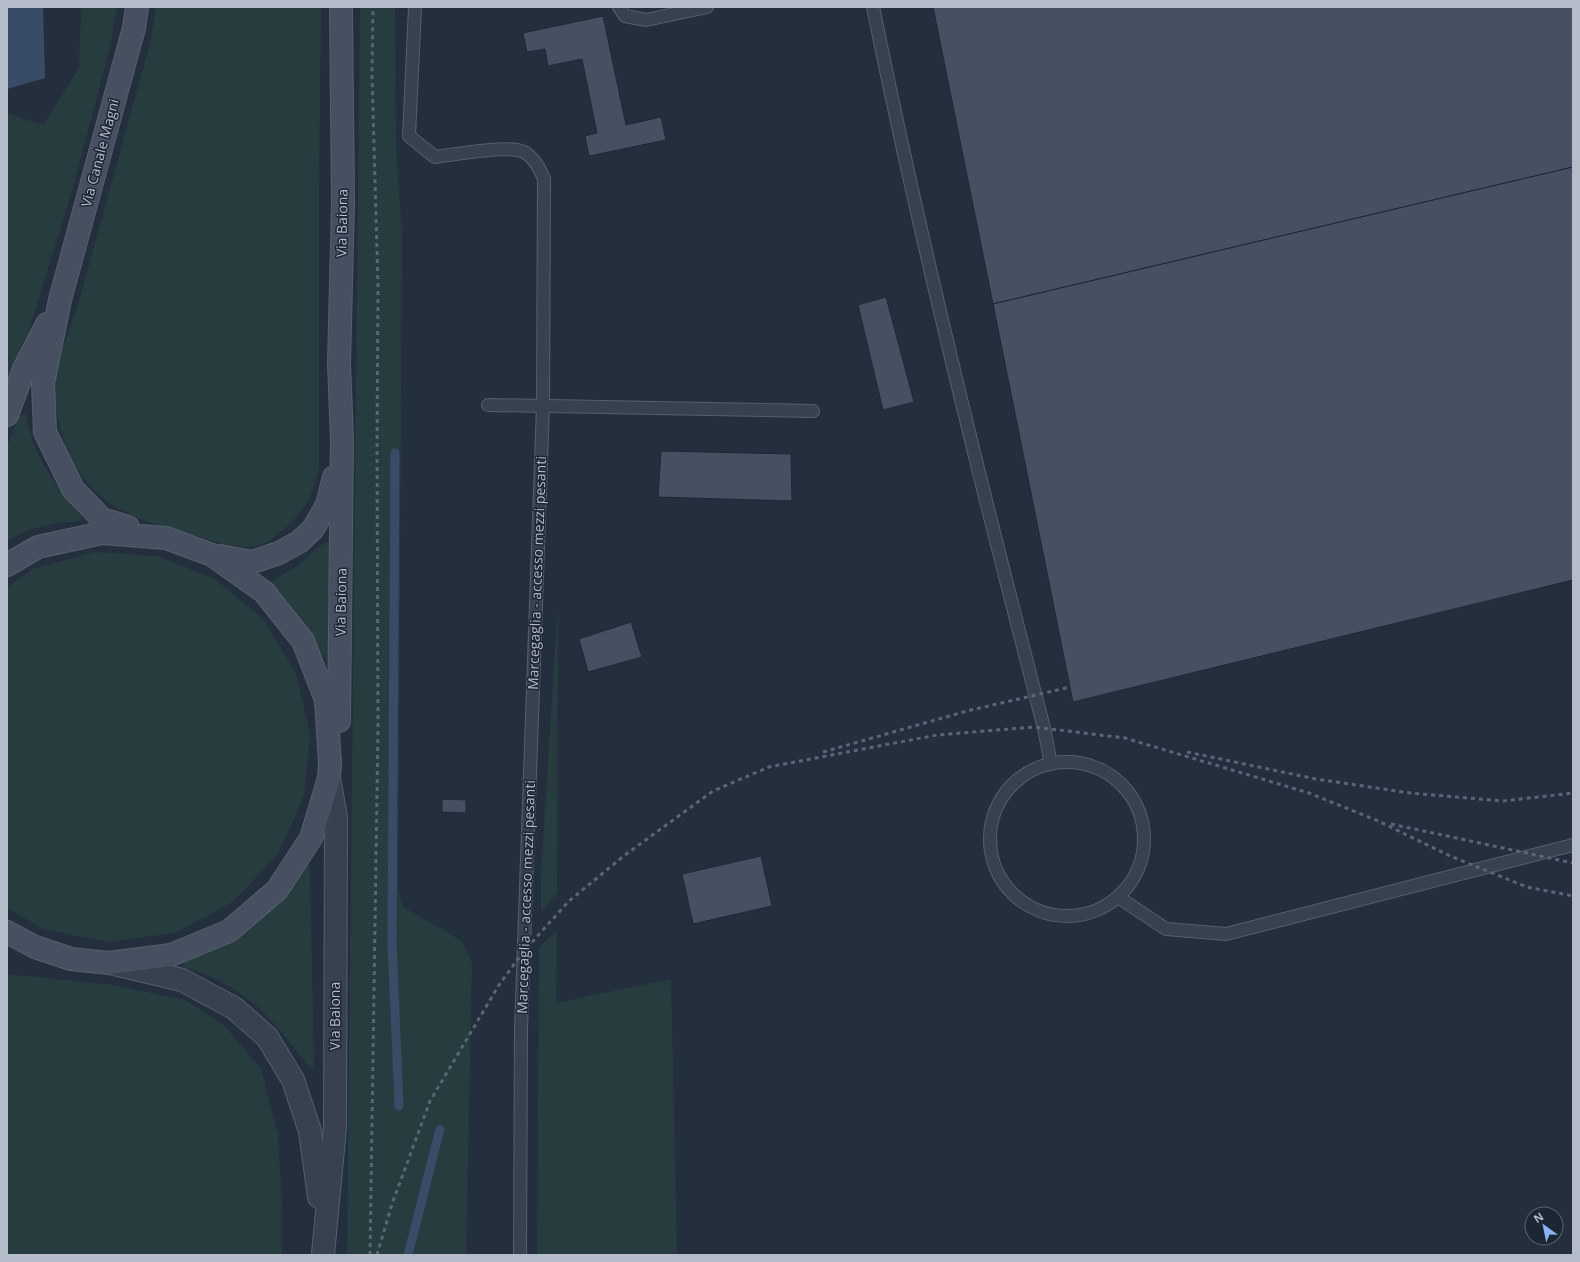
<svg xmlns="http://www.w3.org/2000/svg" width="1580" height="1262" font-family="'Open Sans',sans-serif">
<style>
.green{fill:#263c3f}
.water{fill:#394c67}
.lines{fill:none;stroke-linecap:round;stroke-linejoin:round}
.stream{stroke:#394c67;stroke-width:9}
.building{fill:#455162;stroke:#1f2835}
.service-casing{stroke:#565f6c;stroke-width:14}
.minor-casing{stroke:#565f6c;stroke-width:24}
.secondary-casing{stroke:#565f6c;stroke-width:24}
.service{stroke:#38414e;stroke-width:12}
.minor{stroke:#38414e;stroke-width:22}
.secondary{stroke:#465061;stroke-width:22}
.rail{stroke:#5a6575;stroke-width:3;stroke-dasharray:4 4;stroke-linecap:butt}
.labels{text-anchor:middle;stroke-width:3;stroke-linejoin:round;paint-order:stroke}
.street-label{font-size:14px;fill:#b4bcc9;stroke:#1d2633}
</style>
<rect width="100%" height="100%" fill="#242f3e"/>
<g class="green">
<path d="M 81,7 L 117,7 L 110,48 L 71,194 L 29,331 L 7,384 L 7,113 L 43,125 L 79,68 Z"/>
<path d="M 156,7 L 321,7 L 319,190 L 319,468 C 316,478 314,488 310,497 C 303,513 276,541 259,545 C 239,551 215,541 196,536 C 129,519 76,500 60,425 C 58,415 55,405 54,395 C 53,362 71,332 79,301 C 103,215 126,129 150,43 Z"/>
<path d="M 360,7 L 395,7 L 396,148 L 402,233 L 398,890 L 403,907 L 462,941 L 472,963 L 466,1255 L 347,1255 Z"/>
<path d="M 26,414 C 31,453 57,488 82,518 L 81,521 L 58,523 L 31,529 L 7,541 L 7,446 L 19,416 Z"/>
<path d="M 330,542 L 328,657 L 323,657 C 307,630 293,603 269,583 L 297,566 L 324,543 Z"/>
<path d="M 94,552 L 157,556 L 215,579 L 263,619 L 296,673 L 310,734 L 304,796 L 278,854 L 233,902 L 174,933 L 108,942 L 43,929 L 7,908 L 7,587 L 33,569 Z"/>
<path d="M 558,605 L 557,893 L 541,912 L 541,874 Z"/>
<path d="M 306,862 L 310,866 L 314,1067 L 309,1067 C 270,1017 246,984 182,967 L 185,961 L 198,956 L 230,939 Z"/>
<path d="M 557,931 L 556,1003 L 671,979 L 677,1255 L 537,1255 L 539,947 Z"/>
<path d="M 7,974 L 113,985 L 185,1000 L 224,1025 L 261,1069 L 278,1135 L 282,1204 L 282,1255 L 7,1255 Z"/>
</g>
<path class="water" d="M 7,7 L 43,7 L 45,78 L 7,89 Z"/>
<g class="lines">
<g class="stream">
<path d="M 395,453 L 392,942 L 399,1106"/>
<path d="M 408,1255 L 440,1129"/>
</g>
</g>
<g class="building">
<path d="M 933,7 L 1573,7 L 1573,167 L 993,304 Z"/>
<path d="M 603,16 L 626,125 L 661,117 L 666,140 L 589,156 L 585,136 L 597,133 L 582,59 L 548,66 L 545,49 L 527,52 L 523,33 Z"/>
<path d="M 1573,167 L 1573,580 L 1073,702 L 993,304 Z"/>
<path d="M 886,297 L 914,402 L 883,410 L 858,305 Z"/>
<path d="M 661,451 L 791,454 L 792,501 L 658,497 Z"/>
<path d="M 631,622 L 642,657 L 588,672 L 579,639 Z"/>
<path d="M 442,799 L 466,800 L 466,813 L 442,812 Z"/>
<path d="M 761,856 L 772,906 L 693,924 L 682,874 Z"/>
</g>
<g class="lines">
<defs>
<g id="service">
<path d="M 415,7 L 409,136 L 435,157 C 454,155 509,144 524,152 C 534,157 540,169 544,179 L 543,405 L 521,1029 L 520,1255"/>
<path d="M 619,7 L 625,16 L 646,20 L 707,7"/>
<path d="M 873,7 C 922,249 982,489 1044,728 L 1051,764"/>
<path d="M 488,405 L 813,411"/>
<circle cx="1067" cy="839" r="77"/>
<path d="M 1118,897 L 1166,929 L 1226,934 L 1573,845"/>
</g>
<g id="minor">
<path d="M 110,963 L 182,980 L 234,1008 L 267,1037 L 293,1080 L 310,1131 L 319,1197"/>
<path d="M 323,1254 L 335,1128 L 336,817 L 329,778"/>
</g>
<g id="secondary">
<path d="M 7,415 L 24,369 L 47,324"/>
<path d="M 128,527 L 102,519 L 73,489 L 45,432 L 43,383 L 60,300 L 134,28 L 137,7"/>
<path d="M 220,556 L 252,562 L 279,553 L 299,542 L 313,529 L 327,505 L 334,477"/>
<path d="M 7,565 L 38,547 L 102,533 L 166,538 L 212,555 L 264,592 L 303,641 L 326,700 L 330,764 L 329,778 L 311,838 L 277,890 L 229,931 L 171,955 L 109,963 L 71,959 L 35,947 L 7,932"/>
<path d="M 339,721 L 342,439 L 339,364 L 343,203 L 341,7"/>
</g>
</defs>
<use href="#service" class="service-casing"/>
<use href="#minor" class="minor-casing"/>
<use href="#secondary" class="secondary-casing"/>
<use href="#service" class="service"/>
<use href="#minor" class="minor"/>
<use href="#secondary" class="secondary"/>
<g class="rail">
<path d="M 823,752 L 967,711 L 1070,687"/>
<path d="M 1187,752 L 1316,779 L 1410,793 L 1503,801 L 1573,793"/>
<path d="M 1391,824 L 1573,863"/>
<path d="M 370,1255 L 378,727 L 377,446 L 378,286 L 372,75 L 373,7"/>
<path d="M 377,1255 L 392,1204 L 430,1101 L 499,985 L 524,951 L 569,901 L 625,855 L 713,791 L 769,767 L 937,735 L 1034,727 L 1125,738 L 1309,793 L 1376,820 L 1450,856 L 1527,887 L 1573,896"/>
</g>
</g>
<g class="labels">
<g class="street-label">
<text transform="translate(100 153) rotate(-75)" y="5">Via Canale Magni</text>
<text transform="translate(342 223) rotate(-89)" y="5">Via Baiona</text>
<text transform="translate(537 573) rotate(-88)" y="5">Marcegaglia - accesso mezzi pesanti</text>
<text transform="translate(341 602) rotate(-89)" y="5">Via Baiona</text>
<text transform="translate(526 897) rotate(-88)" y="5">Marcegaglia - accesso mezzi pesanti</text>
<text transform="translate(335 1016) rotate(-90)" y="5">Via Baiona</text>
</g>
</g>
<rect width="1580" height="1262" fill="none" stroke="#b4bcc9" stroke-width="16"/>
<g transform="translate(1544 1226) rotate(327)"><circle r="19" fill="#1d2633" stroke="#59626f"/>
<path d="M0-3L7 15L0 10L-7 15Z" fill="#8ab4f8"/>
<text y="-6" font-size="11" font-weight="bold" text-anchor="middle" fill="#b4bcc9">N</text>
</g>
</svg>
